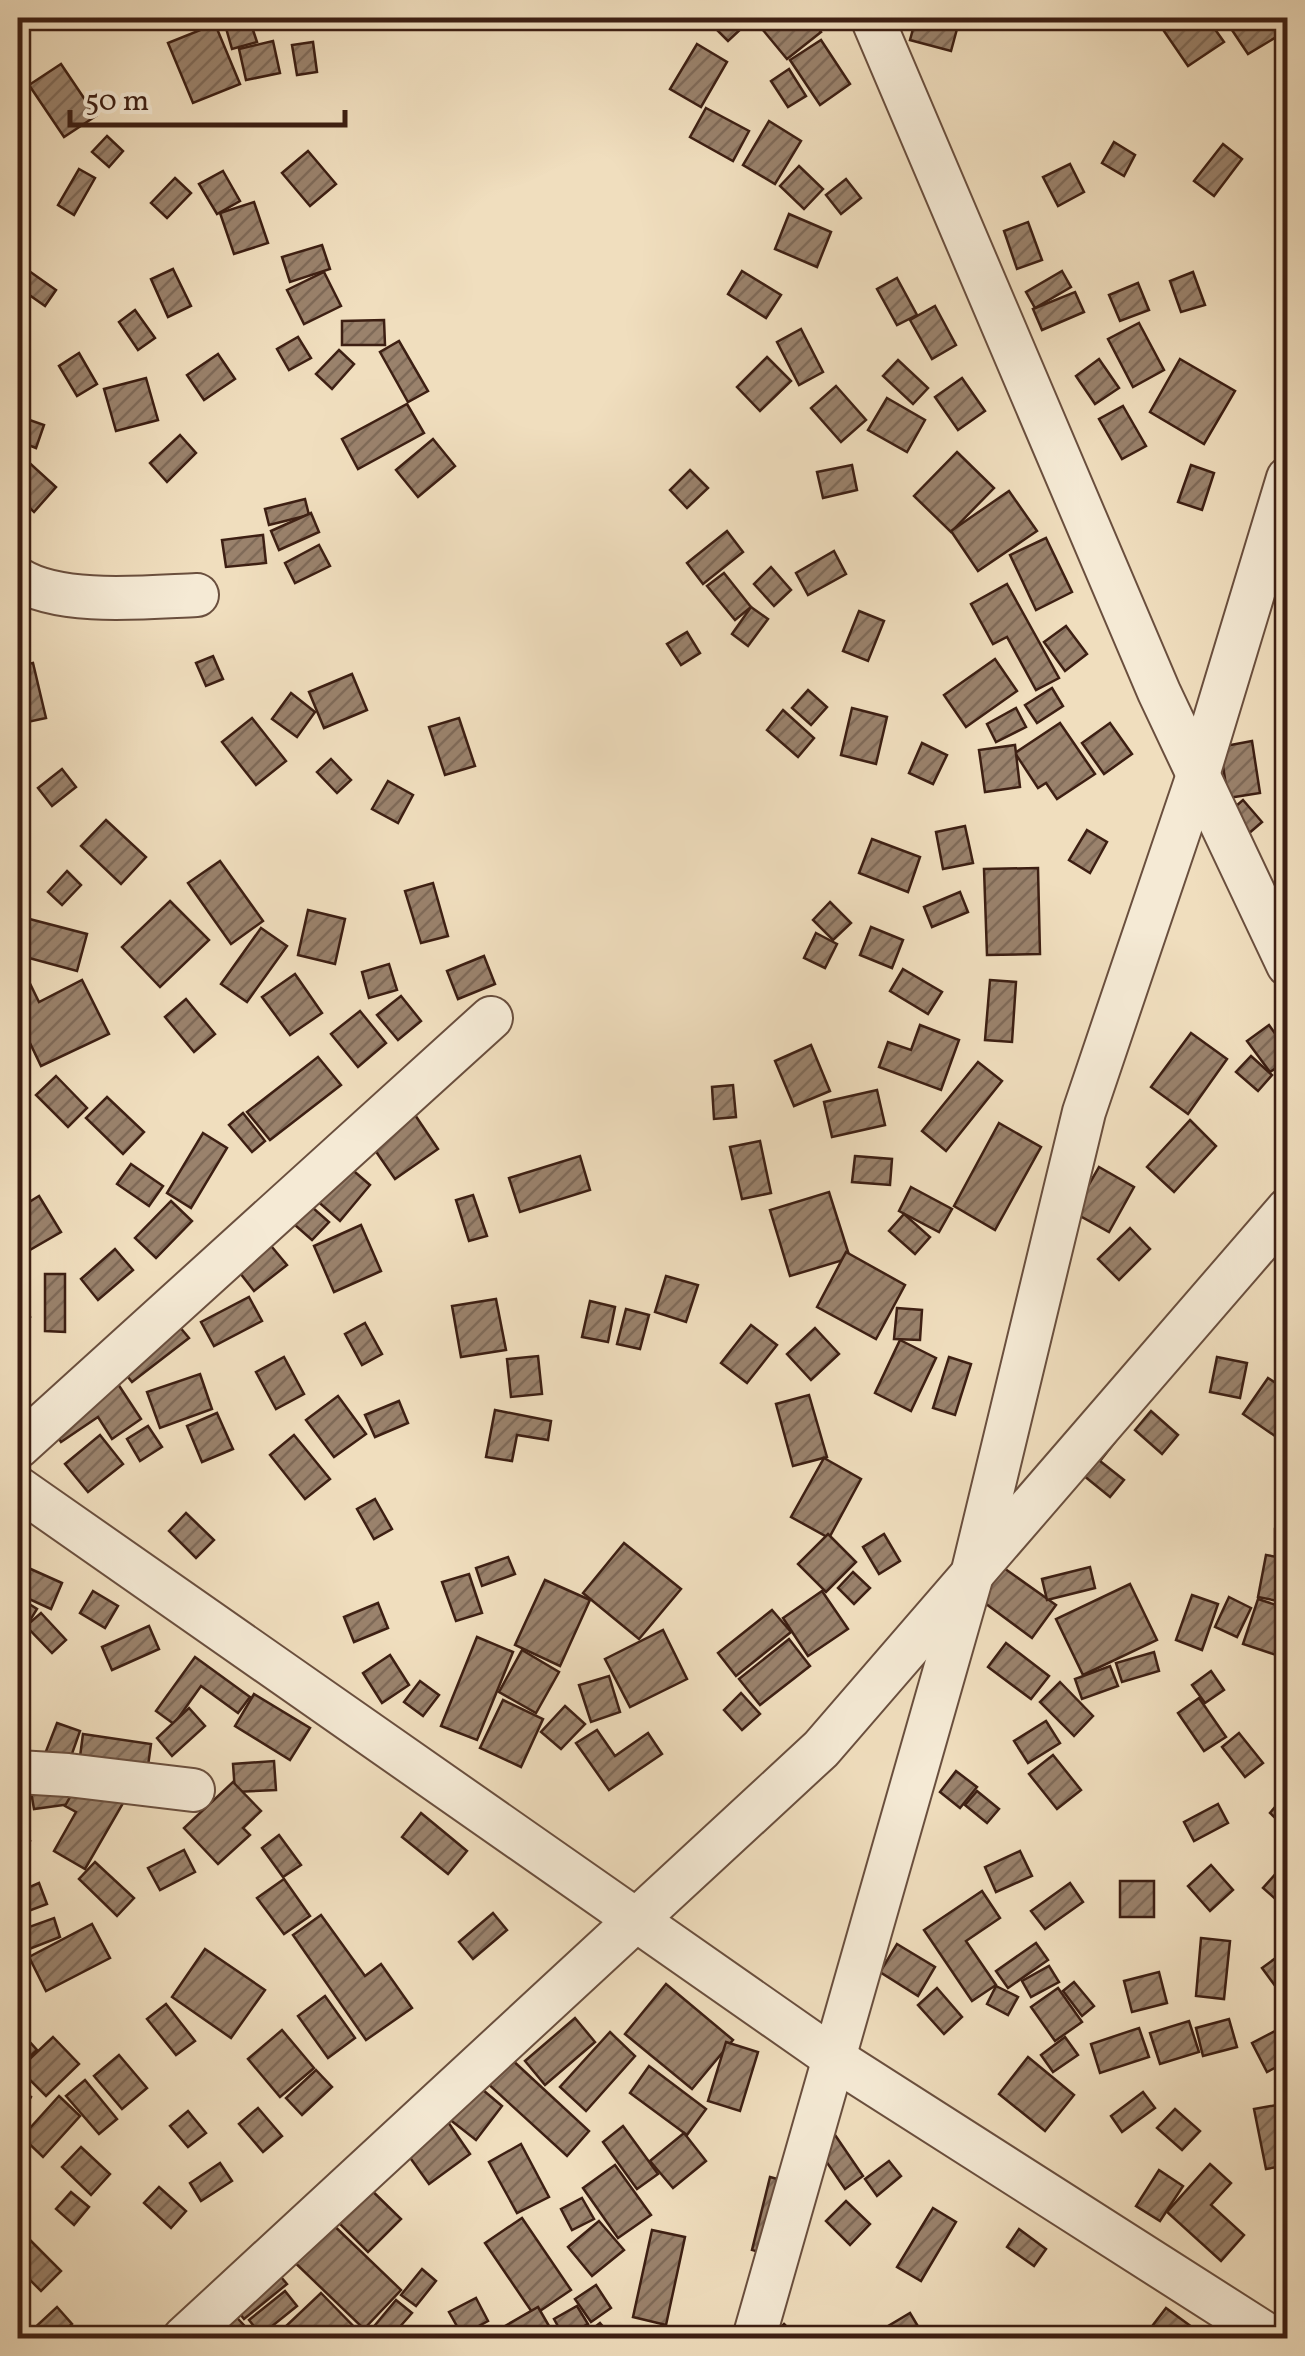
<svg xmlns="http://www.w3.org/2000/svg" width="1305" height="2356" font-family="Vollkorn,serif">
<style>
.building{fill:url(#building-hatch);stroke:#3d1f13;stroke-width:2.5}
.lines{fill:none;stroke-linecap:round;stroke-linejoin:round}
.minor-casing{stroke:#6a4f3e;stroke-width:46}
.minor{stroke:#f5ead5;stroke-width:42}
</style>
<defs>
<pattern id="building-hatch" width="6" height="6" patternUnits="userSpaceOnUse" patternTransform="scale(2.5)"><rect width="6" height="6" fill="#9a826c"/><path d="M-1 1l2-2M0 6l6-6M5 7l2-2" fill="none" stroke="#7f6a58"/></pattern>
</defs>
<rect width="100%" height="100%" fill="#f0debe"/>
<filter id="stains"><feTurbulence type="fractalNoise" baseFrequency=".002" numOctaves="4"/><feColorMatrix values="0 0 0 0 .2 0 0 0 0 .09 0 0 0 0 .02 0 0 0 .5 -.17"/></filter>
<radialGradient id="worn" r=".72"><stop offset=".6" stop-color="#630" stop-opacity="0"/><stop offset="1" stop-color="#630" stop-opacity=".3"/></radialGradient>
<g class="building">
<path d="M 705,18 L 734,18 L 743,27 L 728,41 Z"/>
<path d="M 753,18 L 809,18 L 821,32 L 787,59 Z"/>
<path d="M 916,18 L 960,18 L 951,51 L 910,40 Z"/>
<path d="M 1155,18 L 1207,18 L 1224,42 L 1188,66 Z"/>
<path d="M 1244,18 L 1288,18 L 1288,30 L 1248,54 L 1230,27 Z"/>
<path d="M 250,21 L 257,42 L 232,49 L 226,28 Z"/>
<path d="M 215,24 L 240,84 L 193,103 L 168,43 Z"/>
<path d="M 821,40 L 850,84 L 820,105 L 790,60 Z"/>
<path d="M 273,41 L 280,73 L 246,80 L 239,49 Z"/>
<path d="M 313,42 L 317,72 L 297,75 L 292,45 Z"/>
<path d="M 697,44 L 727,62 L 701,107 L 670,89 Z"/>
<path d="M 61,64 L 96,116 L 64,137 L 29,85 Z"/>
<path d="M 789,69 L 806,96 L 788,107 L 771,81 Z"/>
<path d="M 706,108 L 749,131 L 733,161 L 690,137 Z"/>
<path d="M 769,121 L 801,141 L 775,184 L 743,165 Z"/>
<path d="M 107,136 L 123,151 L 109,167 L 92,152 Z"/>
<path d="M 1114,142 L 1135,155 L 1124,176 L 1102,163 Z"/>
<path d="M 1223,144 L 1242,159 L 1214,196 L 1194,181 Z"/>
<path d="M 308,151 L 336,184 L 310,206 L 282,173 Z"/>
<path d="M 1070,164 L 1084,192 L 1058,206 L 1043,177 Z"/>
<path d="M 799,166 L 823,189 L 804,209 L 780,186 Z"/>
<path d="M 79,169 L 95,178 L 74,215 L 58,205 Z"/>
<path d="M 223,171 L 240,201 L 217,214 L 199,184 Z"/>
<path d="M 175,178 L 191,193 L 167,218 L 151,203 Z"/>
<path d="M 846,179 L 861,198 L 841,214 L 826,195 Z"/>
<path d="M 254,202 L 268,243 L 234,254 L 220,213 Z"/>
<path d="M 789,214 L 831,232 L 817,267 L 775,249 Z"/>
<path d="M 1028,222 L 1042,260 L 1017,269 L 1004,231 Z"/>
<path d="M 322,245 L 330,269 L 290,282 L 282,257 Z"/>
<path d="M 22,266 L 56,290 L 45,306 L 18,287 L 18,272 Z"/>
<path d="M 173,269 L 191,306 L 168,317 L 151,279 Z"/>
<path d="M 742,271 L 781,295 L 766,318 L 728,294 Z"/>
<path d="M 1062,271 L 1071,287 L 1035,308 L 1026,292 Z"/>
<path d="M 324,272 L 341,306 L 304,324 L 287,290 Z"/>
<path d="M 1193,272 L 1205,305 L 1181,312 L 1170,281 Z"/>
<path d="M 897,278 L 917,315 L 897,325 L 877,289 Z"/>
<path d="M 1138,283 L 1149,310 L 1120,321 L 1109,295 Z"/>
<path d="M 1075,292 L 1084,312 L 1042,330 L 1033,309 Z"/>
<path d="M 935,306 L 956,345 L 932,359 L 910,320 Z"/>
<path d="M 135,310 L 155,338 L 138,350 L 119,322 Z"/>
<path d="M 384,320 L 385,345 L 342,345 L 342,321 Z"/>
<path d="M 1139,323 L 1164,370 L 1133,387 L 1108,339 Z"/>
<path d="M 801,329 L 823,372 L 799,385 L 777,342 Z"/>
<path d="M 298,337 L 311,358 L 289,370 L 277,349 Z"/>
<path d="M 399,341 L 428,391 L 408,402 L 380,352 Z"/>
<path d="M 339,350 L 354,364 L 332,389 L 316,374 Z"/>
<path d="M 79,353 L 97,384 L 77,396 L 59,366 Z"/>
<path d="M 218,354 L 235,379 L 204,400 L 187,375 Z"/>
<path d="M 767,357 L 791,381 L 760,411 L 737,387 Z"/>
<path d="M 1099,359 L 1119,388 L 1095,404 L 1076,376 Z"/>
<path d="M 1180,359 L 1235,391 L 1204,444 L 1150,412 Z"/>
<path d="M 898,360 L 928,388 L 913,404 L 883,376 Z"/>
<path d="M 146,378 L 158,420 L 116,431 L 104,389 Z"/>
<path d="M 962,378 L 985,411 L 958,430 L 935,397 Z"/>
<path d="M 836,386 L 866,420 L 841,442 L 811,408 Z"/>
<path d="M 887,398 L 925,420 L 907,452 L 868,430 Z"/>
<path d="M 407,404 L 424,433 L 358,469 L 342,439 Z"/>
<path d="M 1123,406 L 1146,446 L 1122,459 L 1099,419 Z"/>
<path d="M 21,417 L 44,425 L 36,448 L 18,441 L 18,427 Z"/>
<path d="M 180,435 L 196,453 L 167,482 L 150,463 Z"/>
<path d="M 433,439 L 455,466 L 418,497 L 396,470 Z"/>
<path d="M 957,452 L 994,488 L 951,532 L 914,496 Z"/>
<path d="M 24,458 L 56,487 L 34,512 L 18,497 L 18,466 Z"/>
<path d="M 852,465 L 857,490 L 823,498 L 817,472 Z"/>
<path d="M 1191,465 L 1214,473 L 1202,510 L 1178,502 Z"/>
<path d="M 690,470 L 708,488 L 687,508 L 670,490 Z"/>
<path d="M 1009,491 L 1037,531 L 978,571 L 951,531 Z"/>
<path d="M 305,499 L 309,515 L 269,525 L 265,509 Z"/>
<path d="M 311,513 L 319,532 L 279,550 L 271,531 Z"/>
<path d="M 727,531 L 743,552 L 703,584 L 687,563 Z"/>
<path d="M 263,535 L 266,563 L 226,567 L 222,540 Z"/>
<path d="M 1046,538 L 1072,592 L 1036,610 L 1010,555 Z"/>
<path d="M 319,545 L 330,566 L 295,583 L 285,563 Z"/>
<path d="M 834,551 L 846,574 L 808,595 L 796,573 Z"/>
<path d="M 771,567 L 791,590 L 774,606 L 754,584 Z"/>
<path d="M 724,573 L 751,607 L 735,620 L 707,586 Z"/>
<path d="M 1007,584 L 1059,678 L 1036,690 L 1007,637 L 993,644 L 971,604 Z"/>
<path d="M 751,607 L 768,619 L 748,646 L 732,634 Z"/>
<path d="M 859,611 L 884,621 L 868,661 L 843,651 Z"/>
<path d="M 1066,626 L 1087,654 L 1065,671 L 1044,642 Z"/>
<path d="M 687,632 L 700,653 L 681,665 L 667,644 Z"/>
<path d="M 213,656 L 223,679 L 206,686 L 196,663 Z"/>
<path d="M 995,659 L 1017,691 L 966,727 L 944,695 Z"/>
<path d="M 33,663 L 46,718 L 18,724 L 18,666 Z"/>
<path d="M 352,674 L 367,710 L 324,728 L 309,692 Z"/>
<path d="M 1052,688 L 1063,706 L 1037,723 L 1025,705 Z"/>
<path d="M 808,690 L 827,707 L 811,725 L 792,708 Z"/>
<path d="M 291,693 L 315,712 L 297,737 L 272,719 Z"/>
<path d="M 852,708 L 887,717 L 876,764 L 841,755 Z"/>
<path d="M 1016,708 L 1026,727 L 996,742 L 987,724 Z"/>
<path d="M 783,710 L 814,738 L 798,757 L 767,730 Z"/>
<path d="M 252,718 L 286,761 L 256,785 L 222,742 Z"/>
<path d="M 459,718 L 475,766 L 445,775 L 429,727 Z"/>
<path d="M 1060,723 L 1095,774 L 1057,799 L 1046,783 L 1038,788 L 1015,753 Z"/>
<path d="M 1110,723 L 1132,754 L 1104,774 L 1082,743 Z"/>
<path d="M 1252,741 L 1260,793 L 1228,798 L 1220,747 Z"/>
<path d="M 922,743 L 947,755 L 933,784 L 909,773 Z"/>
<path d="M 1015,745 L 1020,787 L 985,792 L 979,750 Z"/>
<path d="M 331,759 L 351,780 L 337,793 L 317,772 Z"/>
<path d="M 62,769 L 76,787 L 52,806 L 38,788 Z"/>
<path d="M 388,781 L 413,795 L 398,823 L 372,809 Z"/>
<path d="M 1243,800 L 1262,822 L 1247,835 L 1228,813 Z"/>
<path d="M 106,820 L 146,857 L 121,884 L 81,846 Z"/>
<path d="M 965,826 L 973,863 L 943,869 L 936,832 Z"/>
<path d="M 1087,830 L 1107,842 L 1090,873 L 1069,860 Z"/>
<path d="M 872,839 L 920,857 L 908,892 L 859,873 Z"/>
<path d="M 220,861 L 263,921 L 231,944 L 188,883 Z"/>
<path d="M 1038,868 L 1040,954 L 987,955 L 984,869 Z"/>
<path d="M 67,871 L 81,885 L 62,905 L 48,892 Z"/>
<path d="M 433,883 L 448,936 L 421,943 L 405,891 Z"/>
<path d="M 960,892 L 968,912 L 932,927 L 924,907 Z"/>
<path d="M 170,901 L 209,940 L 160,987 L 122,947 Z"/>
<path d="M 830,902 L 851,923 L 833,940 L 813,920 Z"/>
<path d="M 308,910 L 345,919 L 335,964 L 298,955 Z"/>
<path d="M 18,916 L 87,934 L 77,971 L 18,955 Z"/>
<path d="M 871,927 L 903,940 L 892,968 L 860,955 Z"/>
<path d="M 261,928 L 287,946 L 247,1002 L 221,984 Z"/>
<path d="M 816,933 L 837,944 L 825,968 L 804,958 Z"/>
<path d="M 484,956 L 495,984 L 458,999 L 447,971 Z"/>
<path d="M 18,959 L 39,1002 L 82,980 L 109,1034 L 41,1066 L 18,1018 Z"/>
<path d="M 389,964 L 397,990 L 369,998 L 362,972 Z"/>
<path d="M 903,969 L 942,992 L 928,1014 L 890,991 Z"/>
<path d="M 295,974 L 322,1013 L 290,1035 L 262,997 Z"/>
<path d="M 990,980 L 1016,982 L 1012,1042 L 985,1040 Z"/>
<path d="M 401,996 L 421,1021 L 398,1040 L 377,1015 Z"/>
<path d="M 186,999 L 215,1034 L 194,1052 L 165,1017 Z"/>
<path d="M 360,1011 L 386,1043 L 358,1067 L 331,1034 Z"/>
<path d="M 920,1025 L 959,1040 L 941,1090 L 879,1067 L 888,1042 L 911,1050 Z"/>
<path d="M 1269,1025 L 1288,1052 L 1288,1060 L 1270,1072 L 1247,1041 Z"/>
<path d="M 1191,1033 L 1227,1059 L 1188,1114 L 1151,1087 Z"/>
<path d="M 811,1045 L 830,1091 L 794,1106 L 775,1061 Z"/>
<path d="M 1251,1056 L 1272,1075 L 1258,1091 L 1236,1072 Z"/>
<path d="M 318,1057 L 341,1085 L 270,1140 L 247,1112 Z"/>
<path d="M 978,1062 L 1002,1081 L 946,1151 L 922,1131 Z"/>
<path d="M 56,1076 L 87,1108 L 68,1127 L 36,1095 Z"/>
<path d="M 733,1085 L 736,1117 L 714,1119 L 712,1087 Z"/>
<path d="M 877,1090 L 885,1125 L 832,1137 L 824,1102 Z"/>
<path d="M 107,1097 L 144,1132 L 123,1154 L 86,1118 Z"/>
<path d="M 411,1109 L 438,1149 L 395,1179 L 368,1140 Z"/>
<path d="M 243,1113 L 265,1141 L 252,1152 L 229,1125 Z"/>
<path d="M 1190,1120 L 1216,1146 L 1174,1192 L 1147,1167 Z"/>
<path d="M 999,1123 L 1041,1147 L 995,1230 L 954,1206 Z"/>
<path d="M 203,1133 L 227,1148 L 191,1208 L 167,1193 Z"/>
<path d="M 760,1141 L 771,1193 L 742,1199 L 730,1147 Z"/>
<path d="M 334,1154 L 370,1185 L 340,1221 L 305,1190 Z"/>
<path d="M 580,1156 L 590,1190 L 520,1212 L 509,1178 Z"/>
<path d="M 855,1156 L 892,1159 L 890,1185 L 852,1182 Z"/>
<path d="M 131,1164 L 163,1186 L 149,1206 L 117,1184 Z"/>
<path d="M 1099,1167 L 1134,1187 L 1109,1232 L 1073,1212 Z"/>
<path d="M 911,1187 L 952,1209 L 939,1232 L 899,1211 Z"/>
<path d="M 829,1192 L 850,1258 L 790,1276 L 770,1210 Z"/>
<path d="M 296,1193 L 329,1222 L 312,1240 L 279,1211 Z"/>
<path d="M 473,1195 L 487,1236 L 469,1241 L 456,1200 Z"/>
<path d="M 39,1196 L 61,1232 L 28,1251 L 18,1234 L 18,1209 Z"/>
<path d="M 171,1201 L 192,1221 L 156,1258 L 135,1238 Z"/>
<path d="M 904,1214 L 930,1237 L 915,1254 L 889,1231 Z"/>
<path d="M 361,1225 L 381,1271 L 334,1292 L 314,1246 Z"/>
<path d="M 1130,1228 L 1150,1249 L 1119,1280 L 1098,1259 Z"/>
<path d="M 257,1229 L 287,1265 L 254,1291 L 226,1255 Z"/>
<path d="M 115,1249 L 133,1270 L 98,1300 L 81,1279 Z"/>
<path d="M 846,1252 L 905,1285 L 876,1339 L 817,1307 Z"/>
<path d="M 45,1274 L 65,1274 L 65,1332 L 45,1331 Z"/>
<path d="M 666,1276 L 698,1285 L 686,1322 L 655,1312 Z"/>
<path d="M 249,1297 L 262,1321 L 214,1346 L 201,1322 Z"/>
<path d="M 496,1299 L 506,1350 L 461,1357 L 452,1306 Z"/>
<path d="M 590,1301 L 615,1307 L 608,1342 L 582,1337 Z"/>
<path d="M 18,1306 L 30,1317 L 18,1331 Z"/>
<path d="M 897,1308 L 922,1310 L 920,1340 L 894,1339 Z"/>
<path d="M 626,1309 L 649,1315 L 640,1349 L 617,1344 Z"/>
<path d="M 168,1313 L 189,1338 L 132,1382 L 112,1357 Z"/>
<path d="M 365,1323 L 382,1354 L 362,1365 L 345,1334 Z"/>
<path d="M 751,1325 L 777,1345 L 747,1383 L 721,1363 Z"/>
<path d="M 815,1328 L 839,1354 L 811,1380 L 787,1354 Z"/>
<path d="M 900,1340 L 936,1358 L 911,1411 L 875,1393 Z"/>
<path d="M 538,1356 L 542,1394 L 511,1397 L 507,1359 Z"/>
<path d="M 284,1357 L 304,1394 L 276,1409 L 256,1372 Z"/>
<path d="M 949,1357 L 971,1364 L 955,1415 L 933,1408 Z"/>
<path d="M 1217,1357 L 1247,1363 L 1240,1398 L 1210,1392 Z"/>
<path d="M 200,1374 L 212,1409 L 160,1428 L 147,1392 Z"/>
<path d="M 112,1375 L 141,1419 L 112,1439 L 98,1417 L 61,1442 L 46,1418 Z"/>
<path d="M 1268,1378 L 1288,1391 L 1288,1445 L 1243,1414 Z"/>
<path d="M 809,1395 L 827,1457 L 793,1466 L 776,1404 Z"/>
<path d="M 338,1396 L 366,1434 L 334,1457 L 306,1420 Z"/>
<path d="M 399,1401 L 408,1423 L 375,1437 L 365,1415 Z"/>
<path d="M 495,1410 L 551,1421 L 548,1440 L 517,1435 L 512,1461 L 486,1457 Z"/>
<path d="M 1151,1411 L 1178,1435 L 1162,1454 L 1135,1430 Z"/>
<path d="M 217,1413 L 233,1449 L 202,1462 L 187,1426 Z"/>
<path d="M 1130,1423 L 1100,1461 L 1124,1480 L 1110,1497 L 1062,1458 Z"/>
<path d="M 148,1426 L 162,1447 L 140,1461 L 127,1439 Z"/>
<path d="M 100,1435 L 123,1464 L 88,1492 L 65,1464 Z"/>
<path d="M 294,1435 L 330,1479 L 305,1499 L 270,1455 Z"/>
<path d="M 824,1458 L 861,1479 L 829,1538 L 791,1517 Z"/>
<path d="M 375,1499 L 392,1529 L 374,1539 L 357,1509 Z"/>
<path d="M 186,1513 L 214,1540 L 196,1558 L 169,1531 Z"/>
<rect x="1275" y="1529" width="13" height="27"/>
<path d="M 828,1534 L 856,1562 L 826,1592 L 798,1564 Z"/>
<path d="M 884,1534 L 900,1561 L 879,1574 L 863,1547 Z"/>
<path d="M 624,1543 L 681,1589 L 639,1639 L 583,1593 Z"/>
<path d="M 1266,1555 L 1288,1559 L 1288,1603 L 1258,1597 Z"/>
<path d="M 508,1557 L 515,1574 L 482,1586 L 476,1568 Z"/>
<path d="M 24,1566 L 62,1583 L 51,1609 L 18,1594 L 18,1581 Z"/>
<path d="M 1001,1566 L 1056,1605 L 1032,1638 L 978,1598 Z"/>
<path d="M 1090,1567 L 1095,1588 L 1047,1600 L 1042,1579 Z"/>
<path d="M 853,1572 L 870,1588 L 854,1604 L 838,1588 Z"/>
<path d="M 469,1574 L 482,1613 L 456,1621 L 442,1582 Z"/>
<path d="M 545,1580 L 590,1600 L 560,1666 L 515,1645 Z"/>
<path d="M 1130,1584 L 1157,1640 L 1083,1675 L 1056,1619 Z"/>
<path d="M 93,1591 L 118,1606 L 105,1628 L 80,1613 Z"/>
<path d="M 822,1591 L 848,1629 L 808,1656 L 783,1618 Z"/>
<path d="M 1192,1595 L 1218,1604 L 1202,1650 L 1176,1640 Z"/>
<path d="M 18,1597 L 37,1609 L 18,1640 Z"/>
<path d="M 1229,1597 L 1251,1608 L 1237,1637 L 1215,1627 Z"/>
<path d="M 1258,1599 L 1288,1609 L 1288,1659 L 1243,1644 Z"/>
<path d="M 378,1603 L 388,1628 L 354,1642 L 344,1617 Z"/>
<path d="M 772,1610 L 791,1632 L 736,1676 L 718,1653 Z"/>
<path d="M 41,1613 L 66,1640 L 52,1653 L 26,1626 Z"/>
<path d="M 149,1626 L 159,1649 L 112,1670 L 102,1647 Z"/>
<path d="M 663,1630 L 687,1679 L 630,1707 L 605,1659 Z"/>
<path d="M 477,1637 L 513,1652 L 477,1740 L 441,1726 Z"/>
<path d="M 789,1639 L 810,1666 L 760,1705 L 739,1679 Z"/>
<path d="M 1006,1643 L 1049,1676 L 1031,1699 L 988,1667 Z"/>
<path d="M 522,1650 L 559,1672 L 536,1713 L 499,1692 Z"/>
<path d="M 1154,1652 L 1159,1671 L 1122,1682 L 1116,1663 Z"/>
<path d="M 390,1655 L 409,1685 L 382,1703 L 363,1673 Z"/>
<path d="M 195,1657 L 250,1697 L 238,1713 L 201,1686 L 174,1724 L 156,1711 Z"/>
<path d="M 1110,1666 L 1118,1686 L 1082,1699 L 1075,1679 Z"/>
<path d="M 1211,1671 L 1224,1690 L 1205,1703 L 1192,1685 Z"/>
<path d="M 609,1676 L 620,1712 L 591,1722 L 579,1685 Z"/>
<path d="M 420,1681 L 439,1695 L 423,1716 L 404,1702 Z"/>
<path d="M 1060,1682 L 1093,1716 L 1074,1736 L 1040,1702 Z"/>
<path d="M 741,1693 L 760,1714 L 742,1730 L 724,1710 Z"/>
<path d="M 254,1694 L 310,1728 L 290,1760 L 235,1726 Z"/>
<path d="M 1199,1698 L 1226,1737 L 1204,1751 L 1178,1713 Z"/>
<path d="M 503,1700 L 543,1719 L 521,1767 L 480,1748 Z"/>
<path d="M 565,1706 L 585,1724 L 561,1749 L 541,1732 Z"/>
<path d="M 189,1708 L 205,1726 L 172,1756 L 157,1738 Z"/>
<path d="M 1046,1721 L 1060,1743 L 1028,1763 L 1014,1741 Z"/>
<path d="M 57,1723 L 80,1731 L 67,1768 L 43,1759 Z"/>
<path d="M 597,1730 L 615,1756 L 648,1733 L 662,1754 L 609,1790 L 576,1743 Z"/>
<path d="M 1239,1733 L 1263,1763 L 1245,1777 L 1222,1747 Z"/>
<path d="M 83,1734 L 151,1744 L 147,1773 L 79,1764 Z"/>
<path d="M 1053,1755 L 1081,1790 L 1057,1809 L 1029,1774 Z"/>
<path d="M 274,1761 L 276,1790 L 235,1792 L 233,1764 Z"/>
<path d="M 66,1768 L 71,1804 L 34,1809 L 28,1774 Z"/>
<path d="M 956,1771 L 977,1787 L 960,1808 L 940,1792 Z"/>
<path d="M 83,1774 L 126,1798 L 85,1869 L 54,1851 L 76,1812 L 65,1806 Z"/>
<path d="M 233,1782 L 261,1811 L 243,1828 L 250,1835 L 218,1864 L 184,1828 Z"/>
<path d="M 977,1791 L 999,1809 L 987,1823 L 965,1805 Z"/>
<path d="M 1281,1800 L 1288,1805 L 1287,1829 L 1270,1813 Z"/>
<path d="M 1218,1804 L 1228,1823 L 1194,1841 L 1184,1822 Z"/>
<path d="M 421,1813 L 467,1851 L 448,1874 L 402,1837 Z"/>
<path d="M 18,1835 L 30,1841 L 18,1868 Z"/>
<path d="M 279,1835 L 301,1865 L 283,1877 L 262,1848 Z"/>
<path d="M 184,1850 L 195,1872 L 160,1890 L 148,1868 Z"/>
<path d="M 1020,1851 L 1032,1876 L 996,1892 L 985,1867 Z"/>
<path d="M 95,1862 L 134,1898 L 117,1916 L 79,1879 Z"/>
<path d="M 1211,1865 L 1233,1890 L 1210,1911 L 1188,1886 Z"/>
<path d="M 1279,1870 L 1288,1878 L 1288,1910 L 1263,1888 Z"/>
<path d="M 284,1879 L 310,1916 L 284,1934 L 257,1898 Z"/>
<rect x="1120" y="1881" width="34" height="36"/>
<path d="M 39,1883 L 47,1904 L 18,1915 L 18,1892 Z"/>
<path d="M 1070,1883 L 1083,1902 L 1045,1929 L 1031,1911 Z"/>
<path d="M 982,1891 L 1000,1918 L 966,1941 L 996,1985 L 972,2001 L 924,1930 Z"/>
<path d="M 493,1913 L 507,1930 L 473,1959 L 459,1942 Z"/>
<path d="M 321,1915 L 365,1976 L 381,1964 L 412,2008 L 366,2040 L 293,1935 Z"/>
<path d="M 54,1918 L 60,1937 L 24,1951 L 18,1931 Z"/>
<path d="M 92,1924 L 110,1958 L 46,1991 L 29,1957 Z"/>
<path d="M 1201,1938 L 1230,1941 L 1224,1999 L 1196,1996 Z"/>
<path d="M 1036,1943 L 1048,1960 L 1008,1988 L 996,1971 Z"/>
<path d="M 897,1944 L 935,1967 L 918,1996 L 880,1972 Z"/>
<path d="M 205,1949 L 265,1990 L 231,2038 L 172,1997 Z"/>
<path d="M 1288,1949 L 1288,1995 L 1284,1998 L 1262,1968 Z"/>
<path d="M 1049,1966 L 1059,1982 L 1031,1997 L 1022,1981 Z"/>
<path d="M 1159,1972 L 1167,2003 L 1132,2012 L 1124,1981 Z"/>
<path d="M 1074,1982 L 1094,2006 L 1082,2016 L 1063,1991 Z"/>
<path d="M 666,1984 L 733,2040 L 692,2089 L 625,2034 Z"/>
<path d="M 996,1986 L 1018,1997 L 1008,2015 L 987,2004 Z"/>
<path d="M 937,1988 L 962,2017 L 944,2034 L 918,2005 Z"/>
<path d="M 1058,1988 L 1082,2022 L 1055,2041 L 1031,2007 Z"/>
<path d="M 325,1996 L 355,2038 L 328,2058 L 298,2016 Z"/>
<path d="M 166,2004 L 195,2041 L 176,2055 L 147,2019 Z"/>
<path d="M 575,2018 L 595,2042 L 545,2085 L 525,2061 Z"/>
<path d="M 1229,2019 L 1237,2047 L 1203,2056 L 1196,2028 Z"/>
<path d="M 1189,2021 L 1199,2052 L 1160,2064 L 1150,2033 Z"/>
<path d="M 1139,2028 L 1149,2057 L 1100,2073 L 1091,2044 Z"/>
<path d="M 18,2029 L 37,2050 L 18,2067 Z"/>
<path d="M 282,2030 L 314,2068 L 280,2097 L 248,2059 Z"/>
<path d="M 1277,2030 L 1288,2051 L 1288,2061 L 1267,2072 L 1252,2043 Z"/>
<path d="M 610,2032 L 635,2056 L 586,2111 L 560,2087 Z"/>
<path d="M 53,2037 L 79,2064 L 46,2096 L 19,2069 Z"/>
<path d="M 1065,2037 L 1078,2055 L 1053,2072 L 1041,2055 Z"/>
<path d="M 726,2042 L 758,2052 L 740,2111 L 708,2101 Z"/>
<path d="M 119,2055 L 147,2088 L 122,2109 L 94,2076 Z"/>
<path d="M 509,2057 L 589,2131 L 567,2156 L 486,2082 Z"/>
<path d="M 1028,2057 L 1074,2095 L 1045,2131 L 999,2094 Z"/>
<path d="M 649,2066 L 706,2109 L 687,2135 L 630,2093 Z"/>
<path d="M 316,2070 L 332,2087 L 302,2115 L 286,2098 Z"/>
<path d="M 85,2080 L 117,2119 L 99,2134 L 66,2096 Z"/>
<path d="M 471,2080 L 502,2106 L 476,2140 L 444,2115 Z"/>
<path d="M 18,2088 L 31,2097 L 18,2120 Z"/>
<path d="M 1143,2092 L 1155,2108 L 1122,2132 L 1111,2116 Z"/>
<path d="M 59,2096 L 80,2116 L 43,2157 L 22,2137 Z"/>
<path d="M 1288,2103 L 1288,2165 L 1266,2169 L 1254,2109 Z"/>
<path d="M 258,2108 L 282,2136 L 263,2152 L 239,2124 Z"/>
<path d="M 1175,2109 L 1200,2131 L 1182,2150 L 1157,2128 Z"/>
<path d="M 188,2111 L 206,2133 L 188,2147 L 170,2126 Z"/>
<path d="M 448,2122 L 470,2154 L 429,2184 L 406,2152 Z"/>
<path d="M 623,2126 L 658,2174 L 637,2189 L 603,2142 Z"/>
<path d="M 833,2132 L 863,2176 L 845,2189 L 815,2145 Z"/>
<path d="M 684,2133 L 706,2161 L 673,2188 L 650,2161 Z"/>
<path d="M 521,2144 L 549,2197 L 517,2213 L 489,2162 Z"/>
<path d="M 81,2147 L 110,2174 L 91,2195 L 62,2167 Z"/>
<path d="M 889,2161 L 901,2176 L 877,2196 L 865,2179 Z"/>
<path d="M 220,2163 L 232,2181 L 201,2201 L 190,2183 Z"/>
<path d="M 1210,2164 L 1231,2183 L 1211,2205 L 1244,2235 L 1221,2261 L 1167,2212 Z"/>
<path d="M 615,2165 L 651,2215 L 618,2238 L 583,2188 Z"/>
<path d="M 1159,2170 L 1183,2186 L 1160,2221 L 1136,2206 Z"/>
<path d="M 770,2177 L 799,2185 L 780,2258 L 752,2250 Z"/>
<path d="M 360,2179 L 401,2219 L 368,2252 L 327,2211 Z"/>
<path d="M 159,2187 L 186,2211 L 171,2228 L 144,2203 Z"/>
<path d="M 71,2192 L 89,2207 L 74,2225 L 56,2209 Z"/>
<path d="M 582,2198 L 594,2219 L 572,2230 L 561,2209 Z"/>
<path d="M 846,2201 L 870,2224 L 850,2245 L 826,2221 Z"/>
<path d="M 933,2208 L 956,2222 L 921,2281 L 897,2267 Z"/>
<path d="M 325,2217 L 401,2290 L 364,2329 L 288,2256 Z"/>
<path d="M 522,2218 L 571,2290 L 534,2315 L 485,2243 Z"/>
<path d="M 599,2221 L 624,2250 L 592,2276 L 568,2247 Z"/>
<path d="M 1019,2229 L 1046,2249 L 1034,2266 L 1007,2247 Z"/>
<path d="M 652,2230 L 685,2237 L 666,2325 L 633,2317 Z"/>
<path d="M 30,2240 L 61,2271 L 41,2291 L 18,2268 L 18,2253 Z"/>
<path d="M 264,2257 L 287,2284 L 244,2319 L 222,2291 Z"/>
<path d="M 422,2269 L 436,2281 L 416,2306 L 401,2295 Z"/>
<path d="M 596,2285 L 611,2308 L 591,2322 L 575,2299 Z"/>
<path d="M 285,2291 L 297,2306 L 261,2335 L 249,2320 Z"/>
<path d="M 321,2293 L 365,2338 L 294,2338 L 284,2328 Z"/>
<path d="M 476,2298 L 488,2321 L 462,2335 L 449,2312 Z"/>
<path d="M 396,2300 L 412,2313 L 390,2338 L 382,2338 L 371,2330 Z"/>
<path d="M 225,2305 L 256,2338 L 199,2338 Z"/>
<path d="M 577,2306 L 588,2324 L 564,2337 L 554,2319 Z"/>
<path d="M 57,2307 L 72,2324 L 56,2338 L 34,2338 L 29,2333 Z"/>
<path d="M 538,2307 L 556,2338 L 484,2338 Z"/>
<path d="M 1166,2308 L 1207,2338 L 1143,2338 Z"/>
<path d="M 910,2313 L 925,2338 L 868,2338 Z"/>
<path d="M 600,2323 L 613,2338 L 584,2338 L 582,2337 Z"/>
<path d="M 784,2324 L 798,2338 L 770,2338 Z"/>
<path d="M 1007,2328 L 1012,2338 L 986,2338 Z"/>
</g>
<g class="lines">
<defs>
<g id="minor">
<path d="M 872,18 L 1159,692 L 1288,965"/>
<path d="M 18,579 C 61,606 147,597 197,595"/>
<path d="M 18,1447 L 491,1018"/>
<path d="M 18,1488 L 835,2059 L 1272,2338"/>
<path d="M 18,1772 L 68,1775 L 193,1790"/>
<path d="M 184,2338 L 821,1749 L 1288,1209"/>
<path d="M 754,2338 L 972,1575 L 1084,1112 L 1198,775 L 1288,478"/>
</g>
</defs>
<use href="#minor" class="minor-casing"/>
<use href="#minor" class="minor"/>
</g>
<rect width="1305" height="2356" fill="none" stroke="#f0debe" stroke-width="60"/>
<rect x="20" y="20" width="1265" height="2316" fill="none" stroke="#3d1f13" stroke-width="5"/>
<rect x="30" y="30" width="1245" height="2296" fill="none" stroke="#3d1f13" stroke-width="2.5"/>
<path d="M70 110v15h275v-15" fill="none" stroke="#3d1f13" stroke-width="5"/>
<text x="85" y="110" font-size="30" fill="#3d1f13" stroke="#f5ead5" stroke-width="8" paint-order="stroke">50 m</text>
<rect width="100%" height="100%" filter="url(#stains)"/>
<rect width="100%" height="100%" fill="url(#worn)"/>
</svg>
